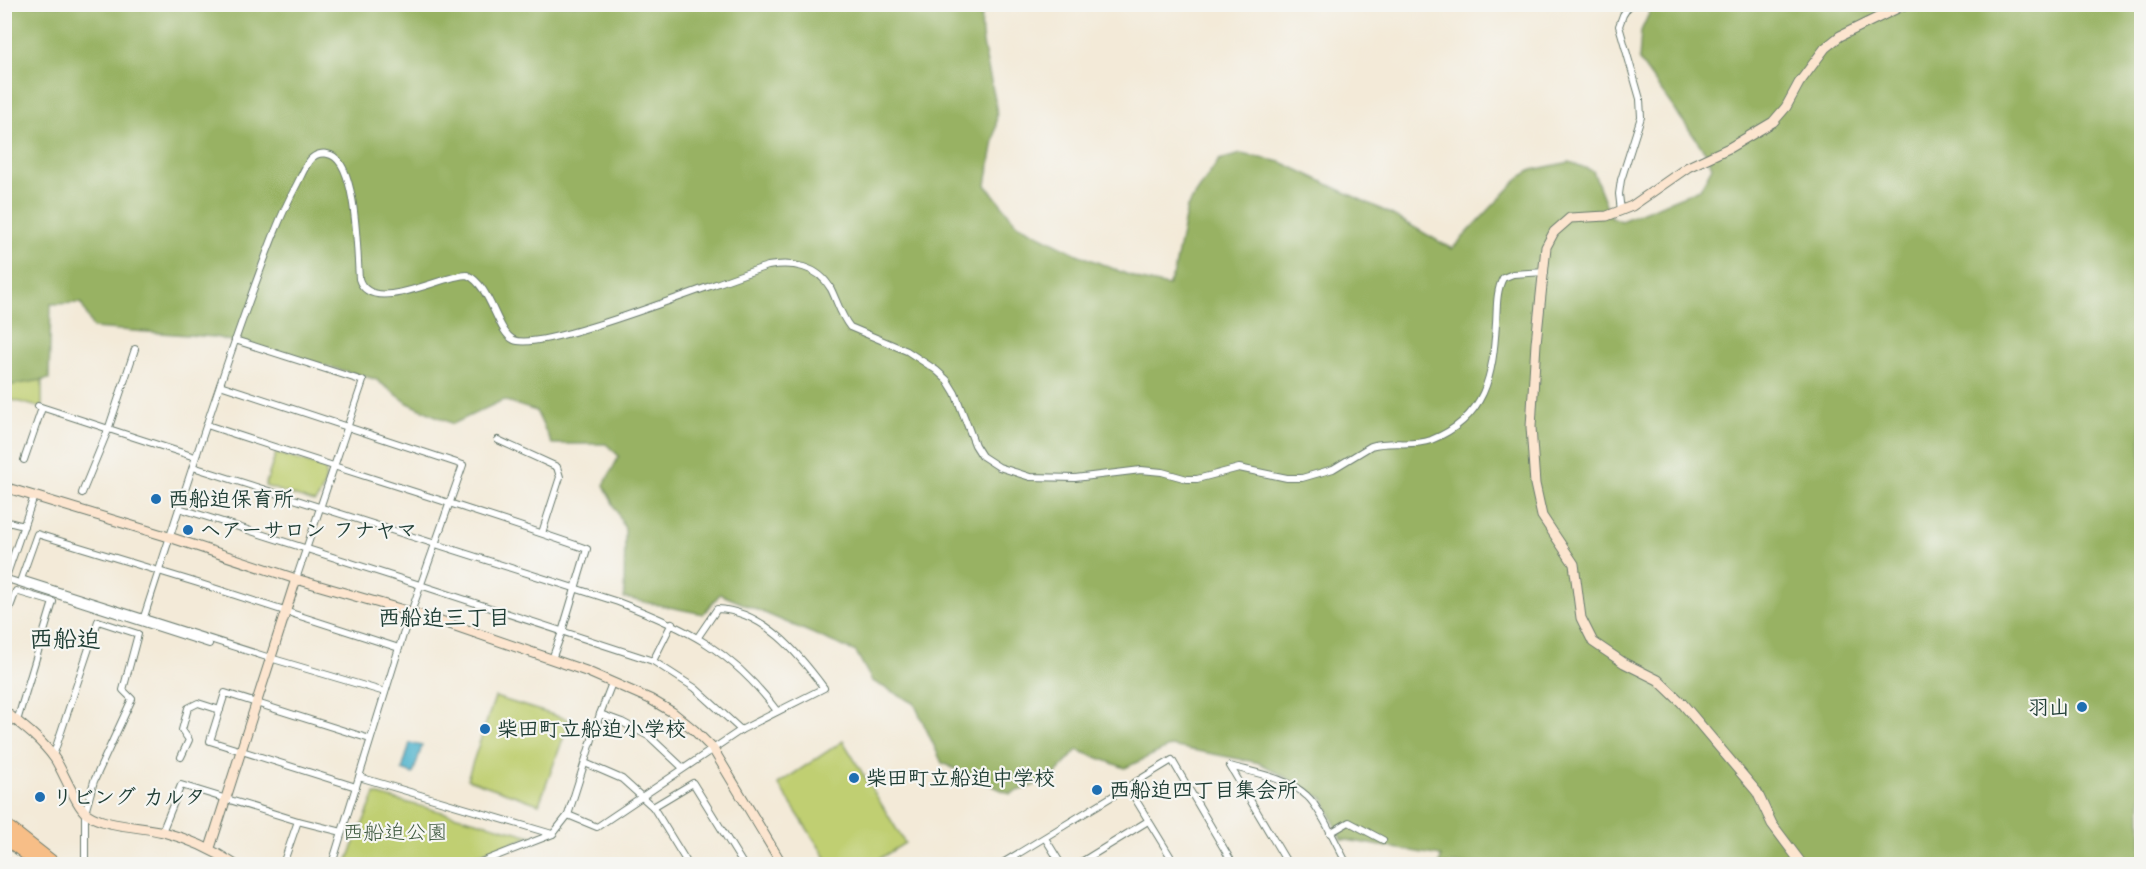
<svg xmlns="http://www.w3.org/2000/svg" width="2146" height="869" font-family="'Shantell Sans','Klee One',sans-serif">
<style>
.green{fill:#c0cf72;stroke:#708653;stroke-width:1.5}
.forest{fill:#98b264;stroke:#5c784c;stroke-width:1.5}
.water{fill:#4eb2cc;stroke:#367880;stroke-width:1.5}
.lines{fill:none;stroke-linecap:round;stroke-linejoin:round}
.street-casing{stroke:#697a6d;stroke-width:8}
.secondary-casing{stroke:#697a6d;stroke-width:11}
.highway-casing{stroke:#697a6d;stroke-width:14}
.street{stroke:#fff;stroke-width:6}
.secondary{stroke:#fce5cf;stroke-width:9}
.highway{stroke:#f7be87;stroke-width:12}
.poi-dot{fill:#1f6fb2;stroke:#f6f6f2;stroke-width:2}
.labels{text-anchor:middle;stroke-width:4.5;stroke-linejoin:round;paint-order:stroke}
.poi-label{font-size:21px;font-weight:bold;fill:#1f3d34;stroke:#f6f6f2;text-anchor:start}
.park-label{font-size:21px;fill:#3f5a40;stroke:#f6f6f2}
.neighbourhood-label{font-size:22px;font-weight:bold;fill:#1f3d34;stroke:#f6f6f2}
.quarter-label{font-size:24px;font-weight:bold;fill:#1f3d34;stroke:#f6f6f2}
</style>
<rect width="100%" height="100%" fill="#f6f6f2"/>
<filter id="ink" filterUnits="userSpaceOnUse"><feTurbulence type="fractalNoise" baseFrequency=".0167" numOctaves="2"/><feDisplacementMap in="SourceGraphic" scale="12" xChannelSelector="R" yChannelSelector="G"/><feConvolveMatrix kernelMatrix="1 2 1 2 8 2 1 2 1" color-interpolation-filters="sRGB"/></filter>
<filter id="wash" filterUnits="userSpaceOnUse"><feTurbulence type="fractalNoise" baseFrequency=".008" numOctaves="4" result="noise"/><feDisplacementMap in="SourceGraphic" scale="24" xChannelSelector="R" yChannelSelector="G"/><feGaussianBlur stdDeviation="1.35" result="paint"/><feColorMatrix in="noise" values="0 0 0 0 0 0 0 0 0 0 0 0 0 0 0 0 0 1.4 0 .05"/><feComposite in="paint" operator="in"/></filter>
<g filter="url(#wash)">
<rect width="100%" height="100%" fill="#f3ead8"/>
<g class="green">
<path d="M 4,340 L 42,351 L 42,408 L 5,398 Z"/>
<path d="M 276,453 L 325,468 C 328,477 322,496 314,502 L 265,486 Z"/>
<path d="M 495,697 L 570,720 L 539,804 L 467,779 Z"/>
<path d="M 843,741 L 905,843 L 871,864 L 830,864 L 778,784 Z"/>
<path d="M 375,794 L 532,836 L 448,864 L 346,864 Z"/>
</g>
<path class="forest" d="M 5,5 L 984,5 C 975,32 992,77 996,106 C 999,127 989,163 986,185 L 1017,224 L 1077,254 L 1141,280 L 1168,286 L 1174,273 L 1187,207 L 1219,160 L 1241,154 L 1281,162 L 1391,214 L 1452,249 L 1520,177 L 1532,170 L 1570,162 L 1593,171 L 1611,217 L 1621,221 L 1700,189 L 1712,167 L 1706,153 L 1639,60 L 1641,31 L 1653,5 L 2141,5 L 2141,864 L 1440,864 L 1441,856 L 1341,839 L 1324,799 L 1260,763 L 1171,746 L 1125,768 L 1077,750 L 1051,779 L 1010,794 L 942,763 L 914,703 L 872,681 L 856,652 L 720,594 L 703,614 L 624,598 L 625,529 L 604,485 L 619,456 L 606,444 L 552,444 L 536,411 L 503,400 L 453,424 L 408,403 L 375,379 L 215,337 L 93,328 L 81,303 L 51,304 L 49,379 L 5,386 Z"/>
<path class="water" d="M 410,743 L 422,746 L 413,774 L 402,770 Z"/>
</g>
<g filter="url(#ink)">
<g class="lines">
<defs>
<g id="street">
<path d="M 1621,211 L 1619,194 L 1621,180 L 1641,117 L 1640,99 L 1619,26 L 1623,15 L 1630,4"/>
<path d="M 235,340 L 363,381 L 296,579"/>
<path d="M 220,385 L 463,465 L 403,635 L 332,864"/>
<path d="M 38,406 L 195,457"/>
<path d="M 207,425 C 333,467 461,505 587,549 L 562,632 L 552,659"/>
<path d="M 498,440 L 557,467 L 560,477 L 542,533"/>
<path d="M 24,460 L 42,408"/>
<path d="M 193,467 L 618,602 C 686,628 733,651 777,711"/>
<path d="M 82,493 L 108,430 L 135,349"/>
<path d="M 179,508 L 420,585 L 653,661 L 695,688 L 741,730"/>
<path d="M 4,521 L 24,526"/>
<path d="M 4,573 L 7,574 L 34,496"/>
<path d="M 4,578 L 209,644"/>
<path d="M 144,617 C 179,509 213,400 252,293 C 265,258 277,222 295,188 C 300,179 304,168 310,160 C 315,154 323,152 331,155 C 357,165 357,253 359,279 C 371,316 441,275 467,275 C 491,285 497,333 514,340 C 543,353 726,278 768,266 C 791,262 818,265 831,289 C 837,301 841,316 850,327 L 907,351 L 936,370 L 947,380 L 955,393 L 975,445 L 982,456 L 999,467 L 1030,477 L 1075,478 L 1141,470 L 1162,472 L 1187,479 L 1197,479 L 1239,468 L 1287,478 L 1302,478 L 1333,469 L 1371,446 C 1391,440 1411,447 1431,440 C 1486,418 1493,376 1496,323 C 1497,308 1496,291 1503,278 L 1513,274 L 1545,272"/>
<path d="M 4,623 L 16,591 L 53,602 L 17,721"/>
<path d="M 653,661 L 672,623"/>
<path d="M 385,692 L 270,658 L 21,579 L 37,534 L 198,583 L 399,648"/>
<path d="M 600,714 L 622,722 L 650,737 L 683,768"/>
<path d="M 53,756 L 98,621 L 138,634 L 123,690 L 132,699 L 94,781 L 85,813 L 85,864"/>
<path d="M 181,757 L 189,740 L 182,730 L 188,708 L 198,703 L 220,710"/>
<path d="M 585,763 L 622,779 L 653,807 L 688,864"/>
<path d="M 359,777 L 552,834"/>
<path d="M 356,787 L 210,741 L 225,693 L 370,739"/>
<path d="M 1128,787 L 1175,864"/>
<path d="M 653,807 L 693,783 L 743,864"/>
<path d="M 568,815 L 597,827 L 741,730 L 824,688 C 798,653 764,611 717,609 L 698,637"/>
<path d="M 162,832 L 181,785 L 298,821 L 342,832"/>
<path d="M 1330,833 L 1349,822 L 1383,840"/>
<path d="M 1045,838 L 1061,864"/>
<path d="M 283,864 L 298,821"/>
<path d="M 476,864 L 553,834 L 568,815 L 600,714 L 612,683"/>
<path d="M 1001,864 L 1172,760 L 1233,864"/>
<path d="M 1078,864 L 1148,821"/>
<path d="M 1162,864 L 1171,859"/>
<path d="M 1288,864 L 1230,766 C 1255,773 1288,778 1307,796 C 1320,807 1338,848 1347,864"/>
</g>
<g id="secondary">
<path d="M 4,487 L 169,537 L 296,579 L 438,620 L 586,671 L 650,699 L 672,712 L 694,730 L 713,749 L 782,864"/>
<path d="M 4,711 C 22,725 42,740 55,759 C 63,771 77,807 87,814 C 106,827 140,826 163,832 C 189,839 212,849 234,864"/>
<path d="M 210,848 L 296,579"/>
<path d="M 1802,864 L 1772,824 L 1757,792 L 1682,703 L 1658,680 L 1624,663 L 1593,642 L 1581,618 L 1574,564 L 1542,516 L 1535,484 L 1531,427 L 1536,343 L 1546,247 L 1554,232 L 1570,218 L 1607,216 L 1632,206 L 1688,167 L 1729,148 L 1773,122 L 1786,107 L 1799,83 L 1825,48 L 1840,36 L 1906,4"/>
</g>
<g id="highway">
<path d="M 4,824 L 55,864"/>
<path d="M 4,837 L 39,864"/>
</g>
</defs>
<use href="#street" class="street-casing"/>
<use href="#secondary" class="secondary-casing"/>
<use href="#highway" class="highway-casing"/>
<use href="#street" class="street"/>
<use href="#secondary" class="secondary"/>
<use href="#highway" class="highway"/>
</g>
</g>
<g class="poi-dot">
<circle cx="156" cy="499" r="6"/>
<circle cx="188" cy="530" r="6"/>
<circle cx="2082" cy="707" r="6"/>
<circle cx="485" cy="729" r="6"/>
<circle cx="854" cy="778" r="6"/>
<circle cx="1097" cy="790" r="6"/>
<circle cx="40" cy="797" r="6"/>
</g>
<g class="labels">
<g class="poi-label">
<text x="168" y="506">西船迫保育所</text>
<text x="200" y="537">ヘアーサロン フナヤマ</text>
<text x="2070" y="714" text-anchor="end">羽山</text>
<text x="497" y="736">柴田町立船迫小学校</text>
<text x="866" y="785">柴田町立船迫中学校</text>
<text x="1109" y="797">西船迫四丁目集会所</text>
<text x="52" y="804">リビング カルタ</text>
</g>
<g class="park-label">
<text x="395" y="839">西船迫公園</text>
</g>
<g class="neighbourhood-label">
<text x="444" y="625">西船迫三丁目</text>
</g>
<g class="quarter-label">
<text x="65" y="647">西船迫</text>
</g>
</g>
<rect width="2146" height="869" fill="none" stroke="#f6f6f2" stroke-width="24"/>
</svg>
